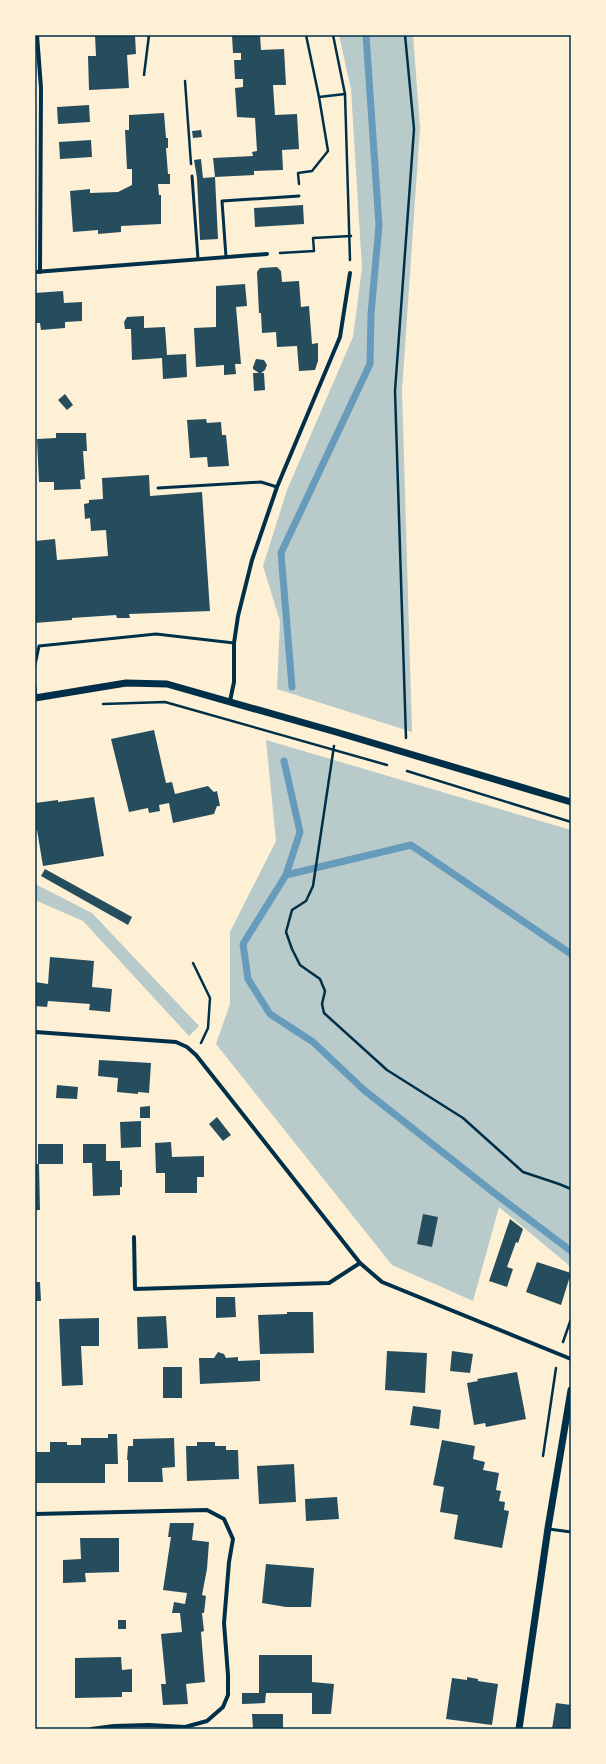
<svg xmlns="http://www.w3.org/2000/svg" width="606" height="1764" font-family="Mulish,sans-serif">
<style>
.green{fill:#b9caca}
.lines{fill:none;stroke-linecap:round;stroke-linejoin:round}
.stream{stroke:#669bbc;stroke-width:7}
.building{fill:#264d5e}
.path{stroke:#003049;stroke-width:2.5}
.service{stroke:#003049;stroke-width:3}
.minor{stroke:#003049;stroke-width:4}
.tertiary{stroke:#003049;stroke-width:7}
.neatline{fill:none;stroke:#003049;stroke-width:1.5}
</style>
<rect width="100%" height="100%" fill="#fdf0d5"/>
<g class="green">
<path d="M 339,35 L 413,35 L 420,128 L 402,390 L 412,732 L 277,689 L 280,621 L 263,566 L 287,490 L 353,337 L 362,268 L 351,89 Z"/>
<path d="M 266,740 L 571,830 L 571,1267 L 499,1207 L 473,1301 L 392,1265 L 216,1044 L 230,1004 L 230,932 L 276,841 Z"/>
<path d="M 35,884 L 92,913 L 199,1026 L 189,1036 L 83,921 L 35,900 Z"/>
</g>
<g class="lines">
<g class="stream">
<path d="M 292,687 L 281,553 L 370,364 L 371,314 L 379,225 L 366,35"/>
<path d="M 284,761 L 300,832 L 286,875 L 243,944 L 248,979 L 270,1014 L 313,1042 L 364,1090 L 493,1192 L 571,1251"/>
<path d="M 286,875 L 411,845 L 571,954"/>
</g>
</g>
<g class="building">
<path d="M 95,35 L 135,35 L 136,54 L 127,55 L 129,88 L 89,90 L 88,56 L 96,56 Z"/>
<path d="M 232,35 L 260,35 L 261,50 L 284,49 L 286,85 L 273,85 L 275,115 L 297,114 L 299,149 L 282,150 L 283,170 L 254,171 L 254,175 L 215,177 L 213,158 L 253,156 L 252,152 L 257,151 L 255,118 L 237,117 L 235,88 L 243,87 L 243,79 L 235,79 L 234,60 L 241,60 L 241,53 L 233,53 Z"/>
<path d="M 89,105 L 90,122 L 58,124 L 57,107 Z"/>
<path d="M 164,113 L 166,138 L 168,138 L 168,148 L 166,148 L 168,174 L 170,174 L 170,184 L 158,184 L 159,195 L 161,195 L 161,224 L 121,226 L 121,232 L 98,234 L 98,230 L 73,232 L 70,191 L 90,189 L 90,193 L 118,192 L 132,185 L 132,169 L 127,169 L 125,130 L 129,130 L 129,115 Z"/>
<path d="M 201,130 L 202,137 L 193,138 L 192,131 Z"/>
<path d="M 91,140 L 92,157 L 60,159 L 59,142 Z"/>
<path d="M 201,159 L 203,178 L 215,177 L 218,239 L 200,240 L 197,178 L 194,160 Z"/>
<path d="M 303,205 L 304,224 L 255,227 L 254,208 Z"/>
<path d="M 277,267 L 281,271 L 282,282 L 299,281 L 301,307 L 309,306 L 312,344 L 318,343 L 318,361 L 315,370 L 299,371 L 297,346 L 277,347 L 276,332 L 262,333 L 261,313 L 259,313 L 257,272 L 260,268 Z"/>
<path d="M 245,284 L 247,306 L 236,307 L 241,364 L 235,364 L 236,374 L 224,375 L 224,365 L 196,367 L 194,328 L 216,327 L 216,286 Z"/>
<path d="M 63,291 L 64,303 L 82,302 L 82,321 L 65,322 L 65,328 L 41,330 L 40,323 L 35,323 L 35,293 Z"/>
<path d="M 144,316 L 144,328 L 165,327 L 167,355 L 186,354 L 187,377 L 163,379 L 162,358 L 132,360 L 131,329 L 125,329 L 124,322 L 127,317 Z"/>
<path d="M 256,359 L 264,360 L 267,365 L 265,370 L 261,373 L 264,373 L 265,390 L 254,391 L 253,373 L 259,373 L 253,369 L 253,367 Z"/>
<path d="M 65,394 L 73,405 L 67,410 L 58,400 Z"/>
<path d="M 206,419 L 207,423 L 221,422 L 222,435 L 226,435 L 229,466 L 208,467 L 207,457 L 190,458 L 187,420 Z"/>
<path d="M 56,433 L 86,433 L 87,451 L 83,451 L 85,479 L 80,480 L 81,489 L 54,490 L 54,482 L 39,482 L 37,439 L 56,438 Z"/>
<path d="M 149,475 L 150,496 L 202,492 L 210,611 L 129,614 L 130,618 L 117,618 L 116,615 L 72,618 L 72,620 L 35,623 L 35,541 L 55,539 L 57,560 L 108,556 L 106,530 L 91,531 L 90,518 L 85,519 L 84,504 L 89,503 L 89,500 L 103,499 L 102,478 Z"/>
<path d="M 154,730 L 166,783 L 172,782 L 175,794 L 208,786 L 214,792 L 217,791 L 220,806 L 217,806 L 214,814 L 173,823 L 169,803 L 159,805 L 160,811 L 149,813 L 148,808 L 129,812 L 111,739 Z"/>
<path d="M 94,797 L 104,856 L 43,866 L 37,830 L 35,831 L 35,803 L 58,800 L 58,802 Z"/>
<path d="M 45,869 L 132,917 L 128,925 L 41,876 Z"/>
<path d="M 50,957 L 94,961 L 92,987 L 112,989 L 110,1012 L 89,1010 L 90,1004 L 48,1001 L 47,1007 L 35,1006 L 35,982 L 48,984 Z"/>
<path d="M 99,1060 L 151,1063 L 149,1093 L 138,1092 L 138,1094 L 117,1092 L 118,1078 L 98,1076 Z"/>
<path d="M 57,1085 L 78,1087 L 77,1099 L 56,1098 Z"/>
<path d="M 150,1106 L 150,1118 L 140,1118 L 140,1107 Z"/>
<path d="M 217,1117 L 231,1135 L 223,1141 L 209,1124 Z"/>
<path d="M 141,1121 L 141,1147 L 121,1148 L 120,1122 Z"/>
<path d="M 171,1142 L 172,1157 L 204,1156 L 204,1177 L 197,1177 L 197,1193 L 165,1193 L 165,1173 L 156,1173 L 155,1143 Z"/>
<path d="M 38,1144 L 63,1144 L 63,1164 L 39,1164 L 40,1210 L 35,1210 L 35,1164 L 38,1164 Z"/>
<path d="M 83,1144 L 106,1144 L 106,1161 L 120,1161 L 120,1170 L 122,1170 L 122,1187 L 120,1187 L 120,1195 L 93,1196 L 92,1163 L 83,1163 Z"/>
<path d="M 423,1214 L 438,1217 L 432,1247 L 417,1244 Z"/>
<path d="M 510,1219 L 523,1229 L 518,1243 L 516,1242 L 507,1267 L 513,1269 L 507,1287 L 489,1281 Z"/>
<path d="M 537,1262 L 571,1273 L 561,1305 L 526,1292 Z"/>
<path d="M 35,1282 L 40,1282 L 41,1301 L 35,1301 Z"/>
<path d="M 216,1297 L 235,1297 L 236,1317 L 216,1318 Z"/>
<path d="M 287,1312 L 313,1312 L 314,1353 L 260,1354 L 258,1315 L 287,1314 Z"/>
<path d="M 166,1316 L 168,1348 L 138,1349 L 137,1317 Z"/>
<path d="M 99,1318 L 99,1346 L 81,1346 L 83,1385 L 62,1386 L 59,1319 Z"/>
<path d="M 387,1351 L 427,1353 L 425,1393 L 385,1390 Z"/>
<path d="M 452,1351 L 473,1354 L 470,1373 L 450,1371 Z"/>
<path d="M 218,1352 L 224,1354 L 226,1358 L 238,1357 L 238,1361 L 260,1360 L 260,1381 L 200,1384 L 199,1358 L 214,1358 Z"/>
<rect x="163" y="1367" width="19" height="31"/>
<path d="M 517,1372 L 526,1419 L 486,1427 L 485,1423 L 474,1425 L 467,1383 L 478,1381 L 477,1379 Z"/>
<path d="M 413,1406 L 441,1410 L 439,1429 L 410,1425 Z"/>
<path d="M 108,1434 L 117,1434 L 118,1464 L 105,1464 L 105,1483 L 36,1483 L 35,1452 L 50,1452 L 50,1442 L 67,1442 L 67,1445 L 81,1445 L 81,1438 L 108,1438 Z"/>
<path d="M 174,1438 L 175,1467 L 162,1468 L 163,1482 L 128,1482 L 128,1460 L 127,1460 L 128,1446 L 133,1446 L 133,1439 Z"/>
<path d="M 442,1440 L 475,1446 L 473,1459 L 485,1462 L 483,1470 L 499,1473 L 496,1490 L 501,1491 L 499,1501 L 505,1502 L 504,1510 L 509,1511 L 502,1548 L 454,1539 L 458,1515 L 440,1512 L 444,1487 L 433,1485 Z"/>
<path d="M 197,1442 L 215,1442 L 215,1446 L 226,1446 L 226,1450 L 238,1450 L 239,1479 L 187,1481 L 186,1446 L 197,1446 Z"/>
<path d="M 294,1464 L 296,1502 L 259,1504 L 257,1466 Z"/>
<path d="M 337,1497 L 339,1519 L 306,1521 L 305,1499 Z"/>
<path d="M 170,1523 L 194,1523 L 192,1540 L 209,1542 L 207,1569 L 202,1595 L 206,1596 L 204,1613 L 202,1613 L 204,1631 L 201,1632 L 205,1682 L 186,1684 L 188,1704 L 163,1705 L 161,1684 L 166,1684 L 161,1634 L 182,1632 L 180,1613 L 172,1613 L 174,1602 L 185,1604 L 187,1593 L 163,1590 L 171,1537 L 168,1537 Z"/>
<path d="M 80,1538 L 119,1538 L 119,1572 L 85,1573 L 86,1582 L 63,1583 L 63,1560 L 81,1559 Z"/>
<path d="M 266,1564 L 314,1568 L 311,1607 L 286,1607 L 262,1603 Z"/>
<rect x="118" y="1620" width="8" height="9"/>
<path d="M 259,1655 L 312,1655 L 312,1682 L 334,1684 L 331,1714 L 312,1714 L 312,1693 L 266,1693 L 265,1703 L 242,1704 L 242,1693 L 259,1693 Z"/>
<path d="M 121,1657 L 122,1670 L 132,1669 L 132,1692 L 122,1692 L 122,1697 L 75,1698 L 75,1658 Z"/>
<path d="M 467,1677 L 478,1679 L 478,1681 L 498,1684 L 492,1725 L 446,1719 L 452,1678 L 467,1680 Z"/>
<path d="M 556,1703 L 571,1705 L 571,1729 L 552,1729 Z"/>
<path d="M 252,1714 L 283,1714 L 283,1729 L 253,1729 Z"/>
</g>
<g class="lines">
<g class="path">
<path d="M 333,35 L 345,94 L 350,260"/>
<path d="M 405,35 L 414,129 L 395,391 L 406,738"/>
<path d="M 144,75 L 149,35"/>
<path d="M 185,81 L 191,164"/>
<path d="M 319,97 L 345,94"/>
<path d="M 299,184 L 298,173 L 312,171 L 328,151 L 319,97 L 306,35"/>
<path d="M 280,253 L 314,251 L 313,238 L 351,236"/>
<path d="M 103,704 L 165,702 L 387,765"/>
<path d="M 334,746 L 313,886 L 306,901 L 292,910 L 286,932 L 292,949 L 300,965 L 320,979 L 325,991 L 322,1004 L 324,1013 L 387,1070 L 463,1118 L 523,1172 L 559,1184 L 571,1189"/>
<path d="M 407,771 L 571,822"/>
<path d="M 193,963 L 210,998 L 208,1028 L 201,1043"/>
<path d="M 563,1342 L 571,1319"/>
<path d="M 543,1456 L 556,1368"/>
</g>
<g class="service">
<path d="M 192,176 L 198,259"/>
<path d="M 226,257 L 222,201 L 299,196"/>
<path d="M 158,488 L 261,482 L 277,487"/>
<path d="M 35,665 L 39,646 L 156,634 L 234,643"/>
<path d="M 35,687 L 36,698"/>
<path d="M 549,1529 L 571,1532"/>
</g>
<g class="minor">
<path d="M 37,35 L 41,88 L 40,272"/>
<path d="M 35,272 L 267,254"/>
<path d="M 230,701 L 234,682 L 234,643 L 238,616 L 252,560 L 277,487 L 340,337 L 350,273"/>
<path d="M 35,1032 L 176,1042 L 187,1047 L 196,1055 L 360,1263 L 382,1282 L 571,1359"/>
<path d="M 134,1237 L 135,1289 L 329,1283 L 360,1263"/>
<path d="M 35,1514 L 207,1510 L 224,1519 L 233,1539 L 229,1562 L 224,1623 L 228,1675 L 228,1695 L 223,1707 L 207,1721 L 185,1727 L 149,1725 L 114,1726 L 91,1729"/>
</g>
<g class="tertiary">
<path d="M 35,698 L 126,683 L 167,684 L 336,732 L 571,802"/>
<path d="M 519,1729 L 548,1528 L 571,1390"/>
</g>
</g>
<rect width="606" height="1764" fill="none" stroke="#fdf0d5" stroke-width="72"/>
<rect x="36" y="36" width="534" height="1692" class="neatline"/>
</svg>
